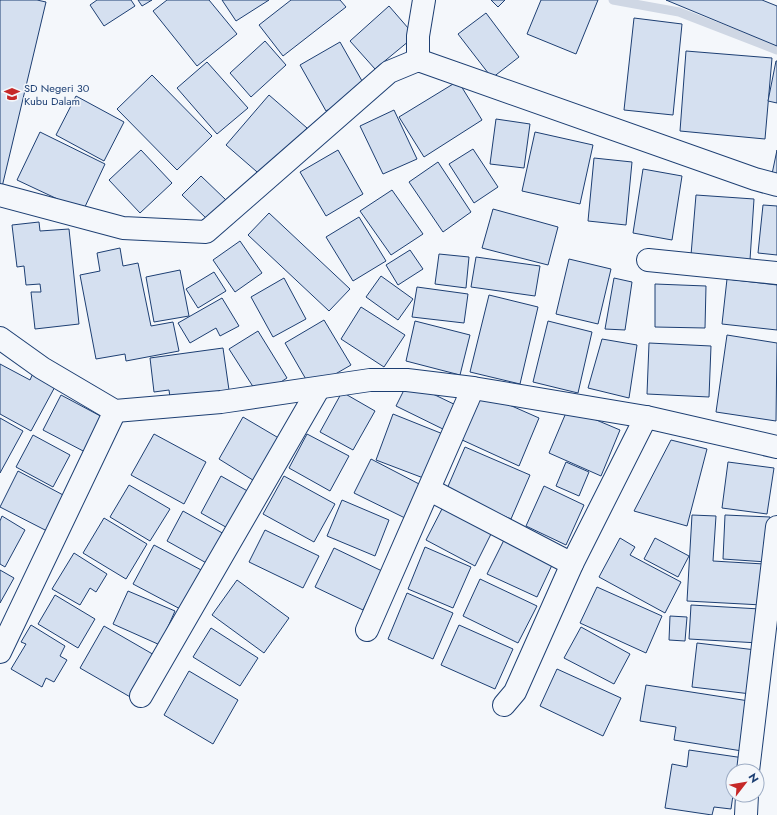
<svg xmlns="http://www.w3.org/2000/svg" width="777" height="815" font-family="Jost,sans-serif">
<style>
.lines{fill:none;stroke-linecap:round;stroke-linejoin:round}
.stream{stroke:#cfd7e4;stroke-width:9}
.building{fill:#d5e0f0;stroke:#1d3f73}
.minor-casing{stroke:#1d3f73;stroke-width:24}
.minor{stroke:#f4f7fb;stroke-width:22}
.labels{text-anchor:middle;stroke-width:3;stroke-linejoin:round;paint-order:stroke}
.poi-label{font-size:11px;fill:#1d3f73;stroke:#f4f7fb;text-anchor:start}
</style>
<rect width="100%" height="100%" fill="#f4f7fb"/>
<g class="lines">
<path class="stream" d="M 613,0 L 679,12 L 777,50"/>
</g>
<g class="building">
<path d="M 0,0 L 37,0 L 46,2 L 2,187 L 0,186 Z"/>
<path d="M 97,0 L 131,0 L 135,6 L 104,26 L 90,5 Z"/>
<path d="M 138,0 L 152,0 L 142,6 Z"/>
<path d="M 167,0 L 209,0 L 237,34 L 197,66 L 153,11 Z"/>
<path d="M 222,0 L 269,0 L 236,21 Z"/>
<path d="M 291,0 L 340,0 L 346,7 L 283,56 L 259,25 Z"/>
<path d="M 491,0 L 505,0 L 498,7 Z"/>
<path d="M 541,0 L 598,0 L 576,54 L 527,34 Z"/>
<path d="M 666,0 L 762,0 L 777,6 L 777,46 Z"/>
<path d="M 389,6 L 415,36 L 375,69 L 350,41 Z"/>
<path d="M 486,13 L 519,57 L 492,78 L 458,34 Z"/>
<path d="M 634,18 L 682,24 L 673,115 L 624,110 Z"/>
<path d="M 265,41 L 286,65 L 251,97 L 230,73 Z"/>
<path d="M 340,42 L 366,88 L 326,111 L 300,65 Z"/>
<path d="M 686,51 L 772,58 L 765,139 L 680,131 Z"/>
<path d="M 776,61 L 777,61 L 777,103 L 768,101 Z"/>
<path d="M 207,62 L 248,108 L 217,134 L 177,88 Z"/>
<path d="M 152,75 L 212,136 L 177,170 L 117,109 Z"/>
<path d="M 458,81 L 482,120 L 424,157 L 399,117 Z"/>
<path d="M 269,95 L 307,128 L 264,178 L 226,145 Z"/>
<path d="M 76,96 L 124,122 L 104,161 L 56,135 Z"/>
<path d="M 394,110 L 417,159 L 383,174 L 360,126 Z"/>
<path d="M 496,119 L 530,124 L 524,168 L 490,164 Z"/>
<path d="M 40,132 L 105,164 L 83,211 L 17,180 Z"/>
<path d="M 535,132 L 593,145 L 580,204 L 522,191 Z"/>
<path d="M 473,149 L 498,187 L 474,203 L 449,164 Z"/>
<path d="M 141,150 L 172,183 L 140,213 L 109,180 Z"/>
<path d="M 338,150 L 363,194 L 326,216 L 300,172 Z"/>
<path d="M 777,150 L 777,175 L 772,174 Z"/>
<path d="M 594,158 L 632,162 L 626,225 L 588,221 Z"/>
<path d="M 438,162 L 471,212 L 443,232 L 409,182 Z"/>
<path d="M 643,169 L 682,176 L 672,240 L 633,233 Z"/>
<path d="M 201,176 L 226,200 L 207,219 L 182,195 Z"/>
<path d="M 392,190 L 423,234 L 391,255 L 360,211 Z"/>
<path d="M 696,195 L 754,199 L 750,260 L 691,255 Z"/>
<path d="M 763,205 L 777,206 L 777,255 L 758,253 Z"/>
<path d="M 493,209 L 558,227 L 548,265 L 482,248 Z"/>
<path d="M 269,213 L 350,289 L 329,311 L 248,235 Z"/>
<path d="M 359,217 L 386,261 L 353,281 L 326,237 Z"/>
<path d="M 39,222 L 40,231 L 69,229 L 79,324 L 35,329 L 31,292 L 41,292 L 40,284 L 26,285 L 24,266 L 17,267 L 12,225 Z"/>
<path d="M 240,241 L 262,273 L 235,292 L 213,260 Z"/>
<path d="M 120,248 L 123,266 L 138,263 L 151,326 L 173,322 L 179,351 L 126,361 L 125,354 L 96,359 L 80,275 L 100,271 L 97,253 Z"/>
<path d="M 410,250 L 423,269 L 398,285 L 386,265 Z"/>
<path d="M 439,254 L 469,257 L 466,288 L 435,284 Z"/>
<path d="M 476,257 L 540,266 L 535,296 L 471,287 Z"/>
<path d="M 569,259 L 611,269 L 598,324 L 556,314 Z"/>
<path d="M 180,270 L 189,316 L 154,322 L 146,277 Z"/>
<path d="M 214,272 L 226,291 L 198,308 L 186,289 Z"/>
<path d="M 381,276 L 413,299 L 398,320 L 366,297 Z"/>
<path d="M 284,278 L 306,319 L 273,337 L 251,297 Z"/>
<path d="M 614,278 L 632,282 L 625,330 L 605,329 Z"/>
<path d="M 727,279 L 777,285 L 777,330 L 722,324 Z"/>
<path d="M 655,284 L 706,286 L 705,328 L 655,327 Z"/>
<path d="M 417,287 L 468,294 L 464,323 L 412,317 Z"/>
<path d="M 489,295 L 538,307 L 520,384 L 470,372 Z"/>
<path d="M 222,298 L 239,326 L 220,336 L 216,328 L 190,343 L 178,323 Z"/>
<path d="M 361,307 L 405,335 L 384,367 L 341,339 Z"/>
<path d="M 324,320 L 351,365 L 311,388 L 285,343 Z"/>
<path d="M 415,321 L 470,335 L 460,375 L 406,361 Z"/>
<path d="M 548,321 L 592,332 L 578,393 L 533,382 Z"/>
<path d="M 258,331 L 287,378 L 259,396 L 229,349 Z"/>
<path d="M 727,335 L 777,343 L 776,421 L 716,412 Z"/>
<path d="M 602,339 L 637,345 L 629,398 L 588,388 Z"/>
<path d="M 649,343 L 711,346 L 709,397 L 647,394 Z"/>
<path d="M 223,348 L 230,397 L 171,405 L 169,390 L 154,392 L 150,358 Z"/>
<path d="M 0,364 L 30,380 L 34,371 L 57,383 L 31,431 L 0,414 Z"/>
<path d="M 408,382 L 462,408 L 451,433 L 396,406 Z"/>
<path d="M 342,392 L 375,411 L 353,450 L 320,432 Z"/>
<path d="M 480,392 L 539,418 L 519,466 L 460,439 Z"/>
<path d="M 61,395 L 106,419 L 87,453 L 43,430 Z"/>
<path d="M 568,408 L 620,430 L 601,476 L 549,453 Z"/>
<path d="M 393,414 L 443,434 L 426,479 L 376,460 Z"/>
<path d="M 243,417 L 282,440 L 256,482 L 219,459 Z"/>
<path d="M 0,418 L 23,431 L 0,473 Z"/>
<path d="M 154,434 L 206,462 L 184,504 L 131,475 Z"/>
<path d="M 307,434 L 349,456 L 330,491 L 289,468 Z"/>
<path d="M 33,435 L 70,455 L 53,487 L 16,467 Z"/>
<path d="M 671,440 L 707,449 L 687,526 L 634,511 Z"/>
<path d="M 465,447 L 530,475 L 511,519 L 446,491 Z"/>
<path d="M 371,459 L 421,485 L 405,518 L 354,493 Z"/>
<path d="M 566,462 L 589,472 L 579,496 L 556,486 Z"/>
<path d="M 728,462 L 774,468 L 767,514 L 722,508 Z"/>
<path d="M 18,471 L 65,496 L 47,531 L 0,507 Z"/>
<path d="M 221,476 L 251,493 L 231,530 L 201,513 Z"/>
<path d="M 284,476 L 335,504 L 314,542 L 263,514 Z"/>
<path d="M 129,485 L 170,509 L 150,541 L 110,517 Z"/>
<path d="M 544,486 L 584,505 L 566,545 L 526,526 Z"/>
<path d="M 342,500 L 389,520 L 375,556 L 327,536 Z"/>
<path d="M 444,505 L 493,530 L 475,566 L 426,540 Z"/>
<path d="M 183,511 L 226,535 L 210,565 L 167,541 Z"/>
<path d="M 692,515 L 716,516 L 713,561 L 764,564 L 762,605 L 687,601 Z"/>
<path d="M 725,515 L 770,517 L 767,562 L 723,559 Z"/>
<path d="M 2,516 L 25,530 L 5,567 L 0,564 L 0,521 Z"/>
<path d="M 104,518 L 147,544 L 126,579 L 83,553 Z"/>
<path d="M 265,530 L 319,556 L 303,588 L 249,562 Z"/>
<path d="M 620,538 L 635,547 L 630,555 L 681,582 L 665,613 L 599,577 Z"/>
<path d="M 655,538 L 689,556 L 678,577 L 644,559 Z"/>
<path d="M 504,540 L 553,563 L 537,597 L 487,574 Z"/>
<path d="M 154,545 L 205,572 L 184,611 L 133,584 Z"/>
<path d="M 425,547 L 471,567 L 453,608 L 408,589 Z"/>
<path d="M 334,548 L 382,571 L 363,610 L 315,587 Z"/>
<path d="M 74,553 L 107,574 L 96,592 L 90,588 L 80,605 L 52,589 Z"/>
<path d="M 0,570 L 14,578 L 0,603 Z"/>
<path d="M 480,579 L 537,606 L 518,643 L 463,616 Z"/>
<path d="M 237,580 L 289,618 L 264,653 L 212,615 Z"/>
<path d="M 597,587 L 662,616 L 646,653 L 580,623 Z"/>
<path d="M 128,591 L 175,611 L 160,645 L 113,624 Z"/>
<path d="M 407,593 L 453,613 L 433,659 L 388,639 Z"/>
<path d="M 55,595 L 95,619 L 78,648 L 38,624 Z"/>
<path d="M 691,605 L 760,609 L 759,643 L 689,639 Z"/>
<path d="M 670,616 L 687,617 L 685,641 L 669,640 Z"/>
<path d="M 31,625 L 65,646 L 60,656 L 67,660 L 54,682 L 46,678 L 42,687 L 11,669 L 26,644 L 21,642 Z"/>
<path d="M 459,625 L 513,649 L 495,689 L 441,665 Z"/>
<path d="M 104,626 L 156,656 L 132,698 L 80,668 Z"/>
<path d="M 581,627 L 630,654 L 614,684 L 564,658 Z"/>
<path d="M 211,628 L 258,658 L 240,686 L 193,657 Z"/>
<path d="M 697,643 L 756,650 L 751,694 L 692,687 Z"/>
<path d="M 557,669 L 621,698 L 603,736 L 540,706 Z"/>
<path d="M 189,671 L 238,700 L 213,744 L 164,715 Z"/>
<path d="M 646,685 L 749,701 L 742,751 L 674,740 L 676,727 L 640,721 Z"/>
<path d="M 689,750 L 744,758 L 742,771 L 733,771 L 733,795 L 731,809 L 714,807 L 712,815 L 665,808 L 672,764 L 687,767 Z"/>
</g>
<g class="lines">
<defs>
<g id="minor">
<path d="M 418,60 L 418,36 L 424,0"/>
<path d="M 0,195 L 123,228 L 206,232 L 389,72 L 418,60 L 755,179 L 777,185"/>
<path d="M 648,260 L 777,273"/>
<path d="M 0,338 L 42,368 L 115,411 L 221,402 L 370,380 L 407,380 L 473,388 L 646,417 L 777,447"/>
<path d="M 430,490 L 572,564"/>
<path d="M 367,630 L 473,388"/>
<path d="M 0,652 L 115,411"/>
<path d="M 141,696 L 319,388"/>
<path d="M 504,705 L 515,692 L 572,564 L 646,417"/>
<path d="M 748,771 L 777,527"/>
<path d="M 746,815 L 747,795"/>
</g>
</defs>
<use href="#minor" class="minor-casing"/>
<use href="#minor" class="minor"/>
</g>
<defs>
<symbol id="school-bare" viewBox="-9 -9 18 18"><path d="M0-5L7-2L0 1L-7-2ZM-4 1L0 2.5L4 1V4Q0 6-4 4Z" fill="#c62828" stroke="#f4f7fb" stroke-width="2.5" paint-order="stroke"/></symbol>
</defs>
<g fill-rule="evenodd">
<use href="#school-bare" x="1" y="83" width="22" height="22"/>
</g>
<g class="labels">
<g class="poi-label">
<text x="24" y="92">SD Negeri 30<tspan x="24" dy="13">Kubu Dalam</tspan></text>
</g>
</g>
<g transform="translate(745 783) rotate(59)"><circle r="19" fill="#f4f7fb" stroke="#9eadc5"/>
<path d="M0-3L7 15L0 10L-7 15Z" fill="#c62828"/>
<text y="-6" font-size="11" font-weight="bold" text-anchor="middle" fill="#1d3f73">N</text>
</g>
</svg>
